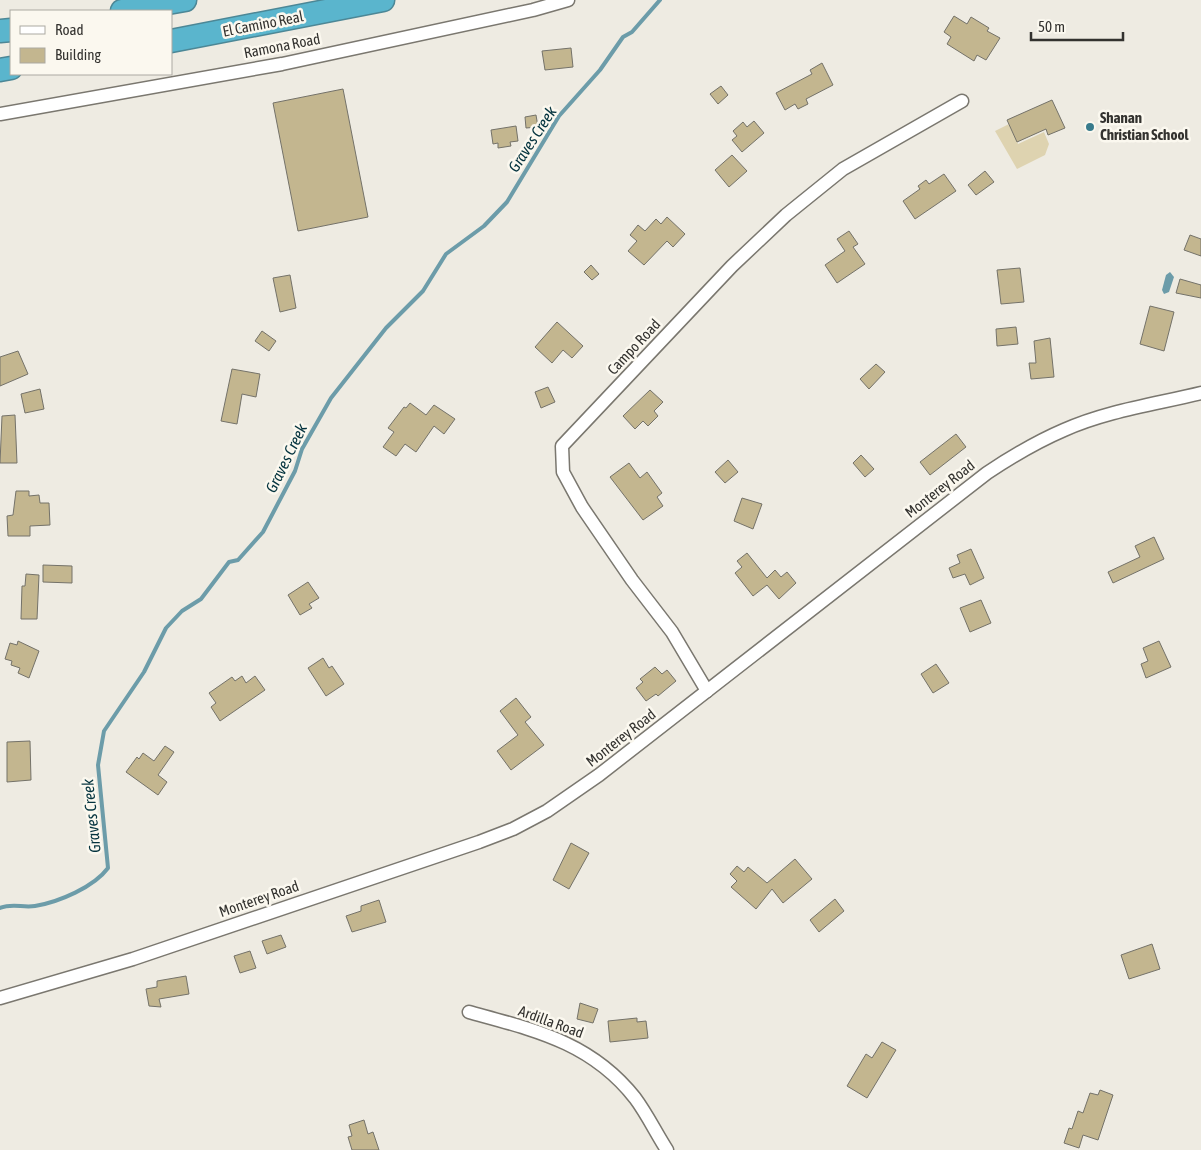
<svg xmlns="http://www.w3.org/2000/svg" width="1201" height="1150" font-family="'Asap Condensed',sans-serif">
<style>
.green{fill:#ded3b0}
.water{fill:#6c9ca9}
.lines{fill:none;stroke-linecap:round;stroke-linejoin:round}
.stream{stroke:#6c9ca9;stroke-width:4}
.building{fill:#c3b68f;stroke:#747269}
.minor-casing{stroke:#7a776f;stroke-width:15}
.motorway-casing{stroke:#4c8796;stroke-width:25}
.minor{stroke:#fff;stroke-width:12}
.motorway{stroke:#5ab5cd;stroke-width:22}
.poi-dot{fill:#387b8c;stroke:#fbf8ef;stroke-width:2}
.labels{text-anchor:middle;stroke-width:5;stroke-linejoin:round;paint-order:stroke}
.street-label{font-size:15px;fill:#33322f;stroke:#fbf8ef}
.poi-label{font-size:15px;font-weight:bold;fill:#33322f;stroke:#fbf8ef;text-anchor:start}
.water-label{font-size:16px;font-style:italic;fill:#04333e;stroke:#fbf8ef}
</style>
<rect width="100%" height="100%" fill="#eeebe2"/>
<path class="green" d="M 1009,124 L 1018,144 L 1044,132 L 1049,144 L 1045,155 L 1017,169 L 995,131 Z"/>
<path class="water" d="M 1170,272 L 1174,277 L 1169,292 L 1164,294 L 1162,290 L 1166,275 Z"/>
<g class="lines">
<path class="stream" d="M 0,908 C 12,903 23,908 35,906 C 59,902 94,887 108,868 L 98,765 L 104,731 L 144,672 L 166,628 L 182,611 L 201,599 L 229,562 L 238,560 L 263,532 L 295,471 L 302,449 L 331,398 L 386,328 L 423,291 L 446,254 L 484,226 L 507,202 L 559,116 L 600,70 L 623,37 L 632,32 L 660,0"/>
</g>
<g class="building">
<path d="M 954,16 L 967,24 L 971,17 L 989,28 L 987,31 L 1000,38 L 986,60 L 977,55 L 974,61 L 947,44 L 951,37 L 944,32 Z"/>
<path d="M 571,48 L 573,67 L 545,70 L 542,51 Z"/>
<path d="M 822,63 L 833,85 L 806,99 L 808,104 L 798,109 L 795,104 L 785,110 L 776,93 L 812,74 L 810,70 Z"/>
<path d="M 721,86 L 728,95 L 718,104 L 710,94 Z"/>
<path d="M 343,89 L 368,217 L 298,231 L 273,103 Z"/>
<path d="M 1052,100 L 1065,128 L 1048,135 L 1046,129 L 1017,142 L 1007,120 Z"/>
<path d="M 536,115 L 538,127 L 526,128 L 525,117 Z"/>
<path d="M 754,121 L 764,133 L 742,152 L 732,140 L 737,136 L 733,131 L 743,122 L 747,127 Z"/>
<path d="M 516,126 L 518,141 L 510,142 L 511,146 L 498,148 L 498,143 L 493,144 L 491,130 Z"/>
<path d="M 732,155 L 747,171 L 729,187 L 715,170 Z"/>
<path d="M 985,171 L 994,182 L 976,195 L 968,185 Z"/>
<path d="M 944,174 L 956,191 L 915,219 L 903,201 L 920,189 L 918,186 L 926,180 L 929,184 Z"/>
<path d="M 667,217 L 685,234 L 673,247 L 667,241 L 644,265 L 628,251 L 637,241 L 630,235 L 638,225 L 645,231 L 656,219 L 661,224 Z"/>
<path d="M 849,231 L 858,244 L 853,247 L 865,264 L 837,283 L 825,265 L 845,251 L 837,239 Z"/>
<path d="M 1190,235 L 1201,239 L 1201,256 L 1184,250 Z"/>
<path d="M 591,265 L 599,274 L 592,280 L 584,272 Z"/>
<path d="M 1020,268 L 1024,302 L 1001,304 L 997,270 Z"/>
<path d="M 290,275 L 296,308 L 280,312 L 273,278 Z"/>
<path d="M 1180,279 L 1201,285 L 1201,298 L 1176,293 Z"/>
<path d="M 1150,306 L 1174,312 L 1164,351 L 1140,344 Z"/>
<path d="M 557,322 L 583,346 L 572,358 L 563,350 L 552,363 L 535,347 Z"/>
<path d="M 1016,327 L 1018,344 L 997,346 L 996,329 Z"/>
<path d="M 262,331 L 276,341 L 269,351 L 255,341 Z"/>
<path d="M 1050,338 L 1054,377 L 1031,379 L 1029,363 L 1036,363 L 1034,341 Z"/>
<path d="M 18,351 L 28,374 L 0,386 L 0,357 Z"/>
<path d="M 876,364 L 885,372 L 869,389 L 860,379 Z"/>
<path d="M 232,369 L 260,374 L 256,397 L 242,394 L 237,424 L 221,421 Z"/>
<path d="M 548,387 L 555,402 L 541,408 L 535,392 Z"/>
<path d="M 40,389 L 44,409 L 25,413 L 21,394 Z"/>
<path d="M 650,390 L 663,402 L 654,411 L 658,416 L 648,426 L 643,421 L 635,429 L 623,416 Z"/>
<path d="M 410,403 L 426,415 L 434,405 L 455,419 L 444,434 L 434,426 L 416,452 L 405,444 L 396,456 L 383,447 L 394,432 L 388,428 L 404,407 L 406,408 Z"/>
<path d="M 15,415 L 17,463 L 0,463 L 2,416 Z"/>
<path d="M 956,434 L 966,447 L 930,475 L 920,462 Z"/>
<path d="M 861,455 L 874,469 L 865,477 L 853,463 Z"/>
<path d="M 728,460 L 738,472 L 725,483 L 715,472 Z"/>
<path d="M 629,463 L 640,478 L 647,472 L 662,493 L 657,497 L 663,506 L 643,520 L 610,477 Z"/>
<path d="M 16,491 L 29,491 L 29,496 L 39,495 L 40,503 L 49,503 L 50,525 L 30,526 L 30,536 L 8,536 L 7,516 L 13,515 Z"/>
<path d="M 742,498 L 762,504 L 753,529 L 734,521 Z"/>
<path d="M 1154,537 L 1164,559 L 1113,583 L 1108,572 L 1140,557 L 1135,546 Z"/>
<path d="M 971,549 L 984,578 L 970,585 L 965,574 L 953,578 L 949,568 L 960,563 L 957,555 Z"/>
<path d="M 747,553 L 767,578 L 775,570 L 781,577 L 787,572 L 796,583 L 779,599 L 767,585 L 753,596 L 735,573 L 742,567 L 737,561 Z"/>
<path d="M 43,565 L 72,566 L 72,583 L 43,582 Z"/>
<path d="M 26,574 L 39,575 L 37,619 L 21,619 L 22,586 L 25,586 Z"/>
<path d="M 308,582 L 319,598 L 309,604 L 312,608 L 300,615 L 288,595 Z"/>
<path d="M 981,600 L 991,623 L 970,632 L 960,608 Z"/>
<path d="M 18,641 L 39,651 L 29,678 L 18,673 L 20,668 L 11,665 L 12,661 L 5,659 L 10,643 L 17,645 Z"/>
<path d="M 1159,641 L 1171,667 L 1146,678 L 1141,664 L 1148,661 L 1143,648 Z"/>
<path d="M 323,658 L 329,668 L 332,666 L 344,684 L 326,696 L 308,668 Z"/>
<path d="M 936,664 L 949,683 L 933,693 L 921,674 Z"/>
<path d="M 655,667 L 662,674 L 667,670 L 676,681 L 658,696 L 656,694 L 646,701 L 636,688 L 643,682 L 640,679 Z"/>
<path d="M 242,676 L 246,683 L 255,676 L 265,690 L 220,721 L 211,707 L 216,703 L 209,693 L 232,677 L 235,681 Z"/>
<path d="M 516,698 L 531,717 L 525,722 L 544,745 L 511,770 L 497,751 L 518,735 L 500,711 Z"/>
<path d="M 30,741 L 31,780 L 7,782 L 7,742 Z"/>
<path d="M 165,746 L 174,752 L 158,775 L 167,782 L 158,795 L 126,772 L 137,757 L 139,759 L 143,753 L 154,761 Z"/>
<path d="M 571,843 L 589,853 L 569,889 L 553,880 Z"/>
<path d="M 795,859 L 812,879 L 783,903 L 772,889 L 756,909 L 731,887 L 737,881 L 730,874 L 737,866 L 744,872 L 748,867 L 767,883 Z"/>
<path d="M 835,899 L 844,911 L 819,932 L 810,920 Z"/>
<path d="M 379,900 L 386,922 L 352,932 L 346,916 L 361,911 L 361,906 Z"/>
<path d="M 281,935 L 286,947 L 267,954 L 262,941 Z"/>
<path d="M 1152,944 L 1160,969 L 1129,979 L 1121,955 Z"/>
<path d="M 250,951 L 256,968 L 240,973 L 234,956 Z"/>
<path d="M 186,976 L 189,994 L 159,999 L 161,1007 L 149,1006 L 146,989 L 157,987 L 157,981 Z"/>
<path d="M 580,1003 L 598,1009 L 593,1023 L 577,1019 Z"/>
<path d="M 637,1018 L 637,1022 L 646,1021 L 648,1038 L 610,1042 L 608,1021 Z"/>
<path d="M 882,1042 L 896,1050 L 867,1098 L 847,1086 L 866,1054 L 872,1058 Z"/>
<path d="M 1100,1090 L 1113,1095 L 1098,1140 L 1083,1135 L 1079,1148 L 1064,1143 L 1069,1128 L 1072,1129 L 1078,1111 L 1083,1113 L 1090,1093 L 1098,1095 Z"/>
<path d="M 364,1120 L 368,1134 L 373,1132 L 379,1150 L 352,1150 L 348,1137 L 352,1136 L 349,1125 Z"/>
</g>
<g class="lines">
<defs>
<g id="minor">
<path d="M 0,114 L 282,64 L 533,10 L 568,0"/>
<path d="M 707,691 L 672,632 L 632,580 L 582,507 L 563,472 L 562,446 L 732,266 L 786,215 L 843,169 L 962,101"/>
<path d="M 0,998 L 133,959 L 479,842 L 513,829 L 547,811 L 599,775 L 987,473 C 1011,457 1036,442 1064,430 C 1106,411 1156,404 1201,393"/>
<path d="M 469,1012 C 534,1030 591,1042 635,1098 C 647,1114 656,1133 667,1150"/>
</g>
<g id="motorway">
<path d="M 122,11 L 185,0"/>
<path d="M 0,31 L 11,30"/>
<path d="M 171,41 L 383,0"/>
<path d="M 0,70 L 11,68"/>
</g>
</defs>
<use href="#minor" class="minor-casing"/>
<use href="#motorway" class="motorway-casing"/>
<use href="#minor" class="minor"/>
<use href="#motorway" class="motorway"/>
</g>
<circle class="poi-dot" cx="1090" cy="127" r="5"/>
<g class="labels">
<g class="street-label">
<text transform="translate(263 24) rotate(-11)" y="5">El Camino Real</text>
<text transform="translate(282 46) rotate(-11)" y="5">Ramona Road</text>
<text transform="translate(634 347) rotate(-47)" y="5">Campo Road</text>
<text transform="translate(940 489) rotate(-38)" y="5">Monterey Road</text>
<text transform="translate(621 738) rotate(-38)" y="5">Monterey Road</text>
<text transform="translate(259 899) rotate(-19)" y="5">Monterey Road</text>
<text transform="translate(551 1022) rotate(20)" y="5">Ardilla Road</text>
</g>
<g class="poi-label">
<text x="1100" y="123">Shanan<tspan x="1100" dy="17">Christian School</tspan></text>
</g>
<g class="water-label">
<text transform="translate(532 139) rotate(-57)" y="6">Graves Creek</text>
<text transform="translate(286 458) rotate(-64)" y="6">Graves Creek</text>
<text transform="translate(91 816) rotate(-96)" y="6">Graves Creek</text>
</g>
</g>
<rect x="10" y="10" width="162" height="65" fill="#fbf8ef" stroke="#aba9a2"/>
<rect x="20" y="26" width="25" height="8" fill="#ffffff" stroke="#aba9a2"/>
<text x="55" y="35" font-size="15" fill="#33322f">Road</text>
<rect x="20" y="48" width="25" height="15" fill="#c3b68f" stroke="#aba9a2"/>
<text x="55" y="60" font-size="15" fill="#33322f">Building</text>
<path d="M1031 32v8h92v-8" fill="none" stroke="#33322f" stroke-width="2.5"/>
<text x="1038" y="32" font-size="15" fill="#33322f" stroke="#fbf8ef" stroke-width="4" paint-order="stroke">50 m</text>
</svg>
